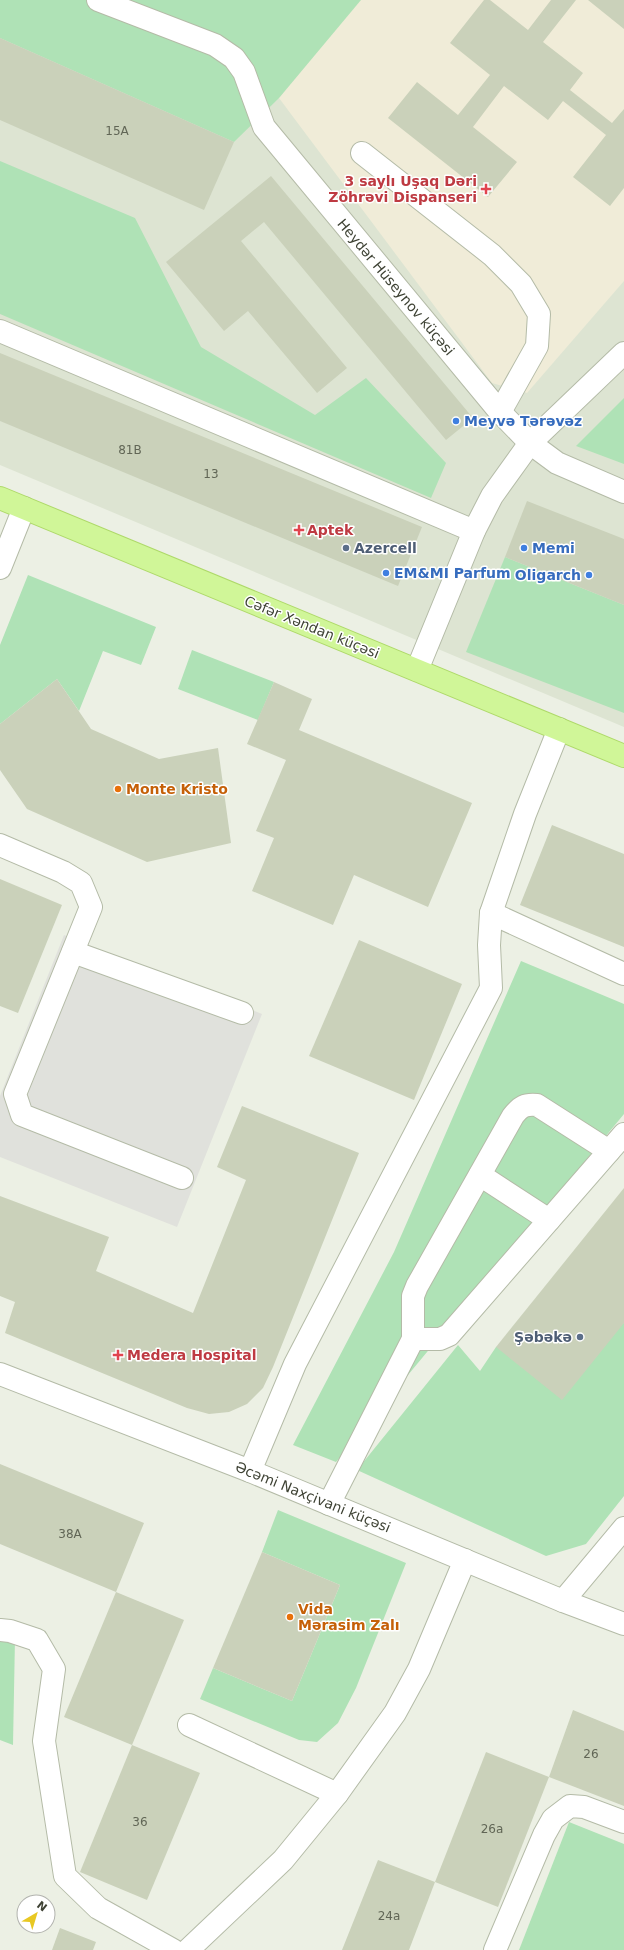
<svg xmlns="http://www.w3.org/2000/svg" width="624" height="1950" font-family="'DejaVu Sans',sans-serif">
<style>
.residential{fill:#dde4d2}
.medical{fill:#f0ecd8}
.green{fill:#afe2b6}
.parking{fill:#e0e1dc}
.building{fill:#cad1ba}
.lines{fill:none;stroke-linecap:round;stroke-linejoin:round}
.minor-casing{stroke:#b4bba7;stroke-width:24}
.major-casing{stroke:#aed969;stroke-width:24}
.minor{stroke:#fff;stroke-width:22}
.major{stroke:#d0f698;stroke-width:22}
.health-dot{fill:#e0444e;stroke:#fff;stroke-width:1.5}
.shop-dot{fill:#3f7fe0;stroke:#fff;stroke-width:1.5}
.service-dot{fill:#5c6f8a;stroke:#fff;stroke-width:1.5}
.food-dot{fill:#e8710a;stroke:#fff;stroke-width:1.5}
.labels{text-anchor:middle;stroke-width:3;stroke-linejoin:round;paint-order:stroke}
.number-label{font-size:12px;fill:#616656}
.health-label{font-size:14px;font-weight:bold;fill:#be3a42;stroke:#fff;text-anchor:start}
.street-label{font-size:14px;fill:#3e4234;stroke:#fff}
.shop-label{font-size:14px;font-weight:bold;fill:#366cbe;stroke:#fff;text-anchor:start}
.service-label{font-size:14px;font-weight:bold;fill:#4e5e75;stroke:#fff;text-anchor:start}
.food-label{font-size:14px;font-weight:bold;fill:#c56008;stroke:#fff;text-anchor:start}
</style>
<rect width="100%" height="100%" fill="#ecf0e4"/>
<path class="residential" d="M 0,0 L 624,0 L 624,727 L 0,465 Z"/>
<path class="medical" d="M 360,0 L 624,0 L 624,281 L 527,393 L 492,383 L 279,98 Z"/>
<g class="green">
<path d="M 0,0 L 361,0 L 279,98 L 234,142 L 0,38 Z"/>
<path d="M 0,161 L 135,218 L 201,347 L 315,415 L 366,378 L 446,463 L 431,498 L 0,314 Z"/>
<path d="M 624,398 L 624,464 L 576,446 Z"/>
<path d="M 505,557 L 624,605 L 624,713 L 466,652 Z"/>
<path d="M 28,575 L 156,627 L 141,665 L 103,651 L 79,711 L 57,679 L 0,724 L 0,645 Z"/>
<path d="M 192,650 L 274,682 L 258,720 L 178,689 Z"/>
<path d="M 521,961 L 624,1004 L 624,1114 L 336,1462 L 293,1445 L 394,1252 Z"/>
<path d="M 624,1323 L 624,1496 L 586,1544 L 546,1556 L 357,1470 L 458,1345 L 480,1371 L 496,1347 Z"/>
<path d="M 278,1510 L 406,1563 L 356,1688 L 338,1723 L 317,1742 L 299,1740 L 200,1699 L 213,1668 L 292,1701 L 340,1585 L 262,1552 Z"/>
<path d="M 0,1625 L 15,1638 L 13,1745 L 0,1740 Z"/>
<path d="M 569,1822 L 624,1844 L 624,1950 L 519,1950 Z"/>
</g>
<path class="parking" d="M 64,935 L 262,1014 L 177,1227 L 0,1157 L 0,1096 Z"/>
<g class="building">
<path d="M 484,0 L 490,0 L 528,30 L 551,0 L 576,0 L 543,42 L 583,73 L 570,90 L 612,123 L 624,109 L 624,188 L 610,206 L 573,177 L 606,135 L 563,101 L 548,120 L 504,86 L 473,127 L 517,162 L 488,197 L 388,118 L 417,82 L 458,115 L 490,75 L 450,43 Z"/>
<path d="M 588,0 L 624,0 L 624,29 Z"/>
<path d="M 0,38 L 234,142 L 204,210 L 0,120 Z"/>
<path d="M 271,176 L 473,418 L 446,440 L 264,222 L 241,241 L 347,368 L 317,393 L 248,311 L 224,331 L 166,262 Z"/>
<path d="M 0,353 L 422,527 L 398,586 L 0,421 Z"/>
<path d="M 527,501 L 624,539 L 624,605 L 505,557 Z"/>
<path d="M 57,679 L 91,729 L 159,759 L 218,748 L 231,843 L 147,862 L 27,809 L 0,770 L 0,724 Z"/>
<path d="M 274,682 L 312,699 L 299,730 L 472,803 L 428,907 L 354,875 L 333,925 L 252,891 L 274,838 L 256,831 L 286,760 L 247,744 Z"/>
<path d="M 552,825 L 624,854 L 624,947 L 520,905 Z"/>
<path d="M 0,879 L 62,905 L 18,1013 L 0,1006 Z"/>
<path d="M 359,940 L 462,984 L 414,1100 L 309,1056 Z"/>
<path d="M 242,1106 L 359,1153 L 273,1367 L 263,1388 L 247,1404 L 229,1412 L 209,1414 L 187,1408 L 5,1333 L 15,1302 L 0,1296 L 0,1196 L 109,1237 L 96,1271 L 193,1313 L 246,1180 L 217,1167 Z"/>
<path d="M 624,1188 L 624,1323 L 562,1400 L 496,1347 Z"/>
<path d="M 0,1464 L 144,1523 L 116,1592 L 0,1544 Z"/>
<path d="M 262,1552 L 340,1585 L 292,1701 L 213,1668 Z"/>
<path d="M 116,1592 L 184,1620 L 132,1745 L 64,1717 Z"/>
<path d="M 573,1710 L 624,1731 L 624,1806 L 549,1777 Z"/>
<path d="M 132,1745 L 200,1773 L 147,1900 L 80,1872 Z"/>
<path d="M 486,1752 L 549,1777 L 498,1907 L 435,1882 Z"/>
<path d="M 378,1860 L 435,1882 L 409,1950 L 342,1950 Z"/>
<path d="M 60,1928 L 96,1942 L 93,1950 L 52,1950 Z"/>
</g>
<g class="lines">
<defs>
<g id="minor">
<path d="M 98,0 L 215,45 L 234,58 L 244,72 L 264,127 L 500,412 L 530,443 L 557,463 L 624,492"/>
<path d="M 362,153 L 492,255 L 521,284 L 539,314 L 537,346 L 500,412"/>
<path d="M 0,331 L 474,531"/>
<path d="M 0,568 L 24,508"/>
<path d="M 417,670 L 474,531 L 492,496 L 530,443 L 624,353"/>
<path d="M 0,845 L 63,872 L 81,883 L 91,907 L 15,1094 L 22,1115 L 182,1178"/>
<path d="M 491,913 L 624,974"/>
<path d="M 73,952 L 242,1013"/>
<path d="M 480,1175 L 549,1220"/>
<path d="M 413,1339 L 440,1339 L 449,1335 L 624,1134"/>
<path d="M 0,1374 L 250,1471 L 563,1601 L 624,1624"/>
<path d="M 250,1471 L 295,1364 L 491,988 L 489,945 L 491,913 L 525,814 L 559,729"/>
<path d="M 329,1504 L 413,1339 L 413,1296 L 417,1286 L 513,1116 C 521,1106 525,1104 537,1105 L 609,1151"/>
<path d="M 563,1601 L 624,1528"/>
<path d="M 0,1630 L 10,1631 L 37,1640 L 54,1669 L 44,1741 L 65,1876 L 98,1908 L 173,1950"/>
<path d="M 189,1725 L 337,1794"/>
<path d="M 188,1950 L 283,1860 L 337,1794 L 395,1713 L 419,1669 L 465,1560"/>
<path d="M 495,1950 L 544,1835 L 553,1819 L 570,1806 L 584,1807 L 624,1822"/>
</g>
<path id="major" d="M 0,498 L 624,756"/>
</defs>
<use href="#minor" class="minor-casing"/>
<use href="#major" class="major-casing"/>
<use href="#minor" class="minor"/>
<use href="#major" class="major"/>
</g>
<g class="health-dot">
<path d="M484 183h4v4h4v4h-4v4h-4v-4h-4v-4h4z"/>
<path d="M297 524h4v4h4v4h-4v4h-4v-4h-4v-4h4z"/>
<path d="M116 1349h4v4h4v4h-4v4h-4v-4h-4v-4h4z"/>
</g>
<g class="shop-dot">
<circle cx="456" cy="421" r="4"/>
<circle cx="524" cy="548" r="4"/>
<circle cx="386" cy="573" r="4"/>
<circle cx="589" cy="575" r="4"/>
</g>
<g class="service-dot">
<circle cx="346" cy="548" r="4"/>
<circle cx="580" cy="1337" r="4"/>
</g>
<g class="food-dot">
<circle cx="118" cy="789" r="4"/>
<circle cx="290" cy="1617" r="4"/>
</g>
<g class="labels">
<g class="number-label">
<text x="117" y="135">15A</text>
<text x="130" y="454">81B</text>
<text x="211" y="478">13</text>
<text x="70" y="1538">38A</text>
<text x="591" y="1758">26</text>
<text x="140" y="1826">36</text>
<text x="492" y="1833">26a</text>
<text x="389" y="1920">24a</text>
</g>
<g class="health-label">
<text x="477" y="186" text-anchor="end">3 saylı Uşaq Dəri<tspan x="477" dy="16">Zöhrəvi Dispanseri</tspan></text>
<text x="307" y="535">Aptek</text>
<text x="127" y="1360">Medera Hospital</text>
</g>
<g class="street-label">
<text transform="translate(396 287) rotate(50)" y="5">Heydər Hüseynov küçəsi</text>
<text transform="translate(312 627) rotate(22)" y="5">Cəfər Xəndan küçəsi</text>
<text transform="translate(313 1497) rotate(22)" y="5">Əcəmi Naxçivani küçəsi</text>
</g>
<g class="shop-label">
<text x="464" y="426">Meyvə Tərəvəz</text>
<text x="532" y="553">Memi</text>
<text x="394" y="578">EM&amp;MI Parfum</text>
<text x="581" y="580" text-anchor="end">Oligarch</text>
</g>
<g class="service-label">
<text x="354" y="553">Azercell</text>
<text x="572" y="1342" text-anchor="end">Şəbəkə</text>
</g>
<g class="food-label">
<text x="126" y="794">Monte Kristo</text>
<text x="298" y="1614">Vida<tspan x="298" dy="16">Mərasim Zalı</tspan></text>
</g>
</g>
<g transform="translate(36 1914) rotate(38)"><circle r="19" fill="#ffffff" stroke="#b2b3ae"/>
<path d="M0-3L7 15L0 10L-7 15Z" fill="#e8c823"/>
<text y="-6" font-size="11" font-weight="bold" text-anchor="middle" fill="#3e4234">N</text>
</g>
</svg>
